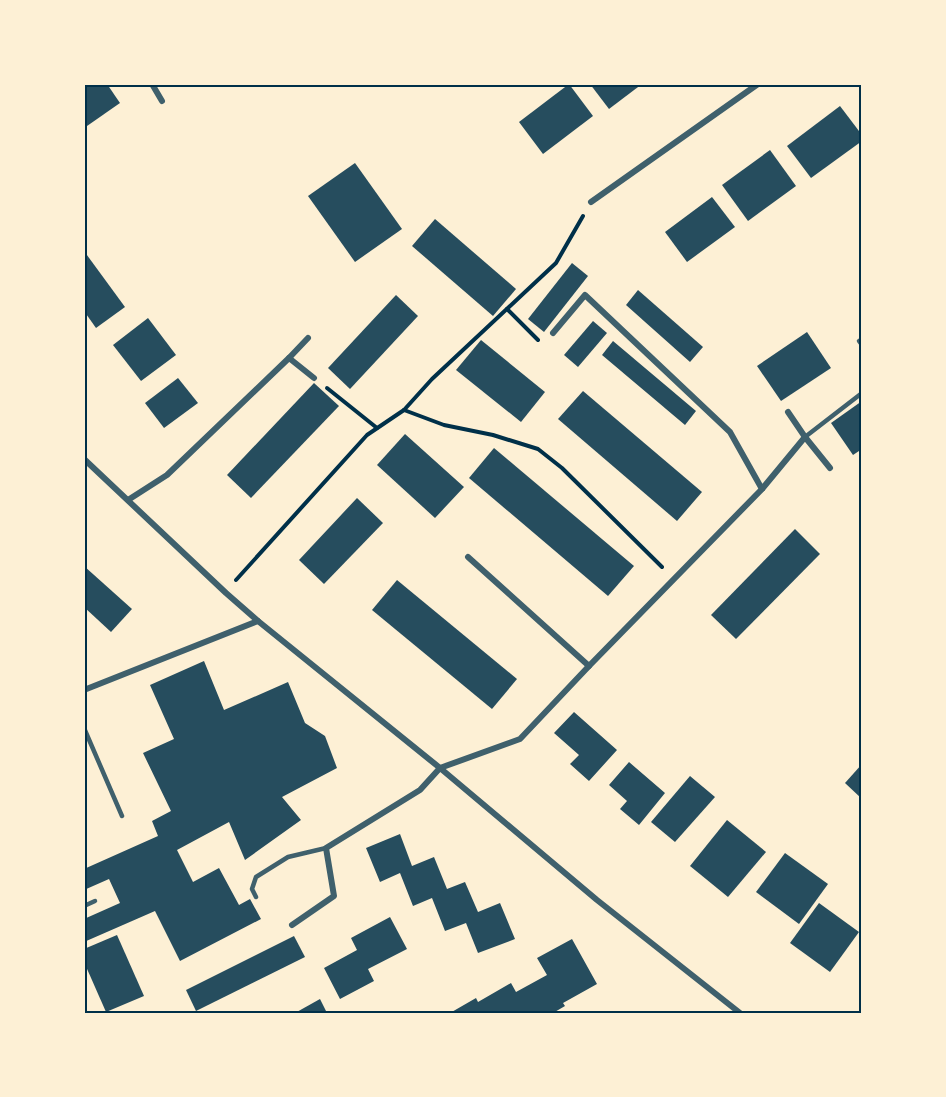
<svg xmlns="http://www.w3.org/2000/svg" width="946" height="1097" font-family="Raleway,sans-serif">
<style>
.building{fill:#264d5e}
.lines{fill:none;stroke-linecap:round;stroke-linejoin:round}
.path{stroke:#003049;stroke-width:4}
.service{stroke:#3f606c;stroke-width:4.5}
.minor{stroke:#3f606c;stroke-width:6}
.neatline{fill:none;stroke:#003049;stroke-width:2}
</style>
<rect width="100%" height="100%" fill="#fdf0d5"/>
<g class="building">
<path d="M 84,84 L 107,84 L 120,103 L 87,126 L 84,122 Z"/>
<path d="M 569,84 L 593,116 L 543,154 L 519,122 Z"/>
<path d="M 590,84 L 642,84 L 609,109 Z"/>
<path d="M 840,106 L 862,135 L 862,141 L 811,178 L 787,146 Z"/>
<path d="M 770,150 L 796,186 L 748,221 L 722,185 Z"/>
<path d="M 355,163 L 402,229 L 355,262 L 308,196 Z"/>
<path d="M 712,197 L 735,227 L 687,262 L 665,232 Z"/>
<path d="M 435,219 L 516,289 L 493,316 L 412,246 Z"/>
<path d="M 84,251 L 125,307 L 96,328 L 84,311 Z"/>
<path d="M 572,263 L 588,276 L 544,332 L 528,319 Z"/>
<path d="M 638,290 L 703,347 L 690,362 L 626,305 Z"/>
<path d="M 396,295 L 418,316 L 350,389 L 328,368 Z"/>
<path d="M 148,318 L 176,355 L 141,381 L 113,345 Z"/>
<path d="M 593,321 L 607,333 L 578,367 L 564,355 Z"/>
<path d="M 807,332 L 831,368 L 781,401 L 757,366 Z"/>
<path d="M 481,340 L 545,392 L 521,422 L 456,370 Z"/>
<path d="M 613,341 L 696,411 L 685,425 L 602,355 Z"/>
<path d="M 178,378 L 198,403 L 164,428 L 145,403 Z"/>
<path d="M 314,383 L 339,406 L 251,498 L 227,475 Z"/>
<path d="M 583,391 L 702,492 L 677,521 L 558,419 Z"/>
<path d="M 862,401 L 862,449 L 853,455 L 831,423 Z"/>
<path d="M 405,434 L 464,487 L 435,518 L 377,465 Z"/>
<path d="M 494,448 L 634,566 L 608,596 L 469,478 Z"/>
<path d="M 357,498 L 383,523 L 324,584 L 299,560 Z"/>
<path d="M 795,529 L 820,554 L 736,639 L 711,615 Z"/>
<path d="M 84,566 L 132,609 L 111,632 L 84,607 Z"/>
<path d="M 397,580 L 517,679 L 492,709 L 372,610 Z"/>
<path d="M 204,661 L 224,710 L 288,682 L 305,723 L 325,736 L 337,768 L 282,797 L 301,820 L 245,860 L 229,822 L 177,850 L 193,882 L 219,868 L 239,905 L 250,899 L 261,919 L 180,961 L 155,911 L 84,942 L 84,919 L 120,903 L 109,879 L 84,890 L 84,869 L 158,836 L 152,821 L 171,811 L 143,753 L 174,739 L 150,685 Z"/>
<path d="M 574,712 L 617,750 L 589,781 L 570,764 L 579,755 L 554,733 Z"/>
<path d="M 629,762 L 665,793 L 639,825 L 620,809 L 627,801 L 609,785 Z"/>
<path d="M 862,764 L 862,799 L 845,783 Z"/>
<path d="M 690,776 L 715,797 L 675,842 L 651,822 Z"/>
<path d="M 727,820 L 766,852 L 728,897 L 690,866 Z"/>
<path d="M 400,834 L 412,866 L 434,857 L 447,889 L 465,882 L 478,912 L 500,903 L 515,939 L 478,953 L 466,923 L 445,931 L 432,898 L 413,906 L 400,873 L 380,882 L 366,848 Z"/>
<path d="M 785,853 L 828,884 L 799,924 L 756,892 Z"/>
<path d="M 819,903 L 859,932 L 830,972 L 790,943 Z"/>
<path d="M 390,917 L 407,949 L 368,969 L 374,981 L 340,999 L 324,968 L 357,950 L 351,938 Z"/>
<path d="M 117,935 L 144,996 L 106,1012 L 84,962 L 84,949 Z"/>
<path d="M 294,936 L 305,957 L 196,1011 L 186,990 Z"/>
<path d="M 572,939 L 597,984 L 563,1003 L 565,1006 L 553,1013 L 450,1013 L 476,998 L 478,1002 L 511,983 L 516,992 L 547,975 L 537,958 Z"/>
<path d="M 320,999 L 327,1013 L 295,1013 Z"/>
</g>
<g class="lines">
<g class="path">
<path d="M 507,309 L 538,340"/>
<path d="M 327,388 L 377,428"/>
<path d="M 404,410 L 444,425 L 493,435 L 538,449 L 562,468 L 662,567"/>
<path d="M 236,580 L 367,435 L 404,410 L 432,379 L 556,263 L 583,216"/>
</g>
<g class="service">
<path d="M 859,341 L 862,345"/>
<path d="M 805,437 L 862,393"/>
<path d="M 84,728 L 122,816"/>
<path d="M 256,897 L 252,889 L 256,877 L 288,857 L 326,848"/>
<path d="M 84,906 L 95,901"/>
</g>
<g class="minor">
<path d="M 152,84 L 162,101"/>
<path d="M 591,202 L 758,84"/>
<path d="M 553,333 L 585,295 L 730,432 L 762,489"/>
<path d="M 289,358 L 314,378"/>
<path d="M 788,412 L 805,437 L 830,468"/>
<path d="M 84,459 L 226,593 L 258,621 L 440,768 L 597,900 L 740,1013"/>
<path d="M 128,500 L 167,475 L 289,358 L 308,338"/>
<path d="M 468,557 L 589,666"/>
<path d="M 84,690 L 258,621"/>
<path d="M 292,925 L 334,896 L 326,848 L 420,790 L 440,768 L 520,739 L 589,666 L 762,489 L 805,437"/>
</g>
</g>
<rect width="946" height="1097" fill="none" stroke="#fdf0d5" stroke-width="171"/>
<rect x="86" y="86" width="774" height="926" class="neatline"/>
</svg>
